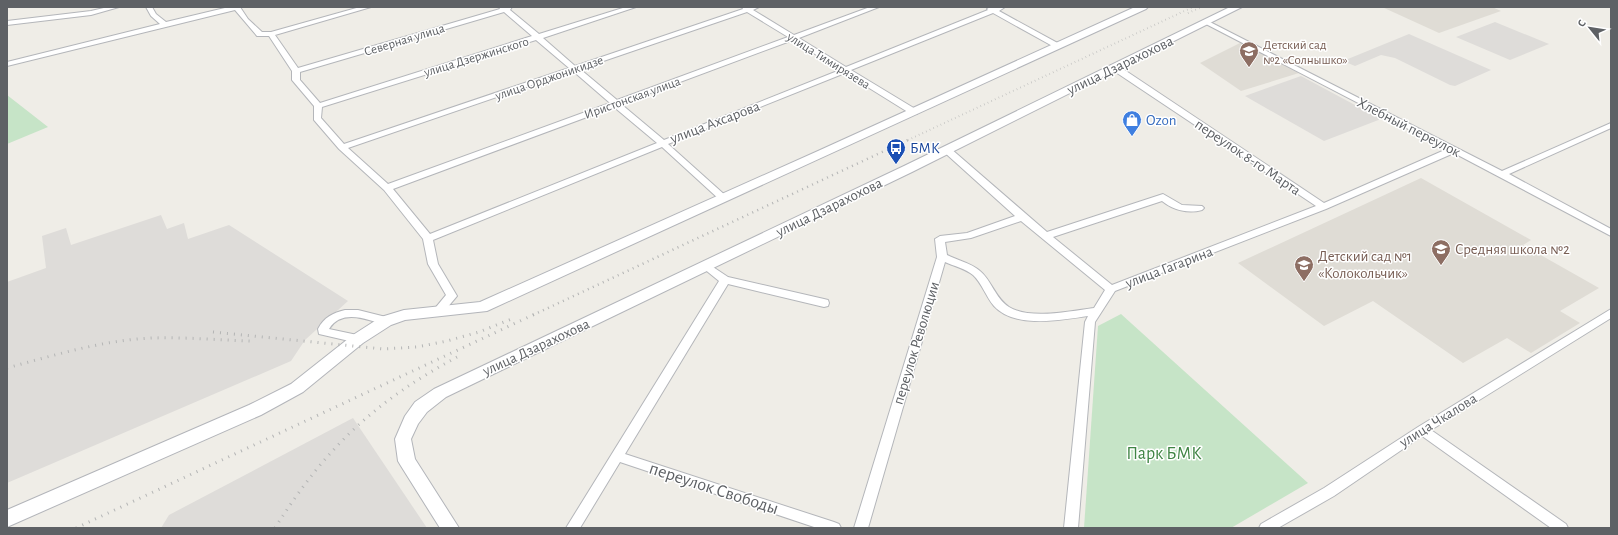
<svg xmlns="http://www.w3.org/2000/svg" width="1618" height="535" font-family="'Alegreya Sans',sans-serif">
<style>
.industrial{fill:#dedcd9}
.education{fill:#dfdcd5}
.green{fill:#c6e4c7}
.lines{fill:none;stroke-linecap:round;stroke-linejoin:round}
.street-casing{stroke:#b4b6ba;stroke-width:2}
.secondary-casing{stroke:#b3b5ba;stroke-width:2}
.street{fill:#fff;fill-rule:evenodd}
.secondary{fill:#fff;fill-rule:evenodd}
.rail-far2{stroke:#b4b5b5;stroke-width:2;stroke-dasharray:0.5 3.5;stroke-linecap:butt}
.rail-far1{stroke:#b4b5b5;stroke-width:2.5;stroke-dasharray:1 4.5;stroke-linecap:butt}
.rail{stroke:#b4b5b5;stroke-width:3;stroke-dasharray:1 6;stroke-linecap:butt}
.labels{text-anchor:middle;stroke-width:3;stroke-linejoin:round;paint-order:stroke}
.far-street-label{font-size:13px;fill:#5e6165;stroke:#fff}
.far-education-label{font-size:13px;fill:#785e54;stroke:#fff;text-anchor:start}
.street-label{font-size:15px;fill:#5e6165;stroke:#fff}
.shop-label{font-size:15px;fill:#366cbe;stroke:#fff;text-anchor:start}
.transit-label{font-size:15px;fill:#164399;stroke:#fff;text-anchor:start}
.education-label{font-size:15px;fill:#785e54;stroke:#fff;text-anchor:start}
.near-park-label{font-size:18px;fill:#3f8444;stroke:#fff}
.near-street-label{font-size:18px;fill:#5e6165;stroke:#fff}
</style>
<rect width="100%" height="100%" fill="#efede7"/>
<g class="industrial">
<path d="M 1495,22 L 1549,44 L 1510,60 L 1456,37 Z"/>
<path d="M 1409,34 L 1491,70 L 1455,86 L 1450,85 L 1395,58 L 1381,55 L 1355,66 L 1343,61 Z"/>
<path d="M 1301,76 L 1381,119 L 1324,141 L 1245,96 Z"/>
<path d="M 161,215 L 167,229 L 184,223 L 188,239 L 229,225 L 348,301 L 305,340 L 291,361 L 7,483 L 7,282 L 46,268 L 42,236 L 66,228 L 71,245 Z"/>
<path d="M 353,418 L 427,528 L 161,528 L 169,515 Z"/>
</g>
<g class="education">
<path d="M 1382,7 L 1492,7 L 1501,11 L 1439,33 Z"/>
<path d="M 1242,42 L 1299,73 L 1241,91 L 1200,63 Z"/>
<path d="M 1421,178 L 1531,240 L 1523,245 L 1599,288 L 1560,311 L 1580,323 L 1531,353 L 1507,338 L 1463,363 L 1373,301 L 1324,326 L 1238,263 Z"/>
</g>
<g class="green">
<path d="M 7,95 L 48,127 L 7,144 Z"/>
<path d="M 1121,314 L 1308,483 L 1231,528 L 1084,528 L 1098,326 Z"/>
</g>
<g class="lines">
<defs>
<g id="street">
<path d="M 108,7 L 119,7 L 91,15 L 7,25 L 7,21 L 91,11 Z"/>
<path d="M 146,7 L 152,7 L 156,14 L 166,22 L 229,7 L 240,7 L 248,19 L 262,32 L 271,32 L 360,7 L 371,7 L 275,35 L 298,68 L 500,9 L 499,7 L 512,7 L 510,10 L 539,34 L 626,7 L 636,7 L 543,38 L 575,66 L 743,9 L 742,7 L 759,7 L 753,10 L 794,35 L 870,7 L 879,7 L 799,38 L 846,67 L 988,10 L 987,9 L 990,7 L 1005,7 L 999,11 L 1063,46 L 1059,48 L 1056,48 L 993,13 L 851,70 L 917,110 L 917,114 L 911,114 L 845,73 L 668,144 L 726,196 L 728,198 L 726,200 L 720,200 L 662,147 L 433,240 L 438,264 L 457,296 L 441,315 L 433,315 L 432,312 L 446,295 L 428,264 L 423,239 L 384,190 L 339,149 L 314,120 L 314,106 L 292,80 L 292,71 L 269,36 L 257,36 L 235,10 L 7,66 L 7,62 L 160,24 L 151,16 ZM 504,12 L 532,36 L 320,103 L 300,80 L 300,72 ZM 747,12 L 788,37 L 617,100 L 580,69 ZM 536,40 L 569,68 L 344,144 L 321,118 L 322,107 ZM 793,40 L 840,70 L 664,140 L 621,104 ZM 573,71 L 610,103 L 388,184 L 348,148 ZM 614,107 L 657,143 L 430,234 L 393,189 Z"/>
<path d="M 1206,20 L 1502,171 L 1611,123 L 1611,128 L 1509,174 L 1611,229 L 1611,236 L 1454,153 L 1326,209 L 1115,291 L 1095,322 L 1078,528 L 1064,528 L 1085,322 L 1088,316 C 1061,320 1015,329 994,306 C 986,297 982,283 973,275 C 966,269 954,266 945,262 L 868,528 L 854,528 L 937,257 L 935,239 L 940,236 L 967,233 L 1015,216 L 944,152 L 943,150 L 944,148 L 950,148 L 1047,232 L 1163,194 L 1182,205 L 1202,206 L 1204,208 L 1202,210 C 1188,214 1173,210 1162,201 L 1053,237 L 1112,285 L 1316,206 L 1111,69 L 1111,65 L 1117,65 L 1324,203 L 1447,149 L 1204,23 L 1203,22 ZM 1021,221 L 1105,290 L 1094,308 C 1070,311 1030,320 1009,307 C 995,298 992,281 980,271 C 971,263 957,260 947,255 L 945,242 L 971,238 Z"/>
<path d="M 707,263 L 728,277 L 824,299 L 828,300 L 829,303 L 828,306 L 824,307 L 728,284 L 625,454 L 834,522 L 839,524 L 841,528 L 817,528 L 620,462 L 580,528 L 566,528 L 719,281 L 703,268 L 702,266 L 703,264 Z"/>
<path d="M 1611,309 L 1611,318 L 1431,430 L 1566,524 L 1568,528 L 1551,528 L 1422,436 L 1334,496 L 1278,528 L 1259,528 L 1261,524 L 1324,488 L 1418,427 Z"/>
<path d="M 345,310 L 358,310 L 390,318 L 391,321 L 390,324 L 386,325 C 368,320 342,308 329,329 L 362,336 L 363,339 L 362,342 L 358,343 L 319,334 L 318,329 C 324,317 333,313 345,310 Z"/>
</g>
<g id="secondary">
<path d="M 1135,7 L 1148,7 L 1146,9 L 487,311 L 405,320 L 391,325 L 363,343 L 303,392 L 261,415 L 7,527 L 7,510 L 249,405 L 291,384 L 353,335 L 381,317 L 404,310 L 480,302 L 818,151 Z"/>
<path d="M 1230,7 L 1242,7 L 912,172 L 446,397 L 427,412 L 418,424 L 411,439 L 415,459 L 459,528 L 440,528 L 401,466 L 398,461 L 395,439 L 405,416 L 415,402 L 434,389 L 904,166 Z"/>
</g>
</defs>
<use href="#street" class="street-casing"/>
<use href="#secondary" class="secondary-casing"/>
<use href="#street" class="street"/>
<use href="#secondary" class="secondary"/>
<g class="rail-far2">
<path d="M 1188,13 L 1202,7"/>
<path d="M 908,140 L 1193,7"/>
</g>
<path class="rail-far1" d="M 533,315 L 910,139"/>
<g class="rail">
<path d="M 213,332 L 383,349 L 417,347 L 447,341 L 479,332 L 514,318"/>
<path d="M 7,368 C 55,355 103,340 153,338 C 185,337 218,340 250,341"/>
<path d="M 76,528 L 535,314"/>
<path d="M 275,528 C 326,447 375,401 459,356"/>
</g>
</g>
<defs>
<symbol id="school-pin" viewBox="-11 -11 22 30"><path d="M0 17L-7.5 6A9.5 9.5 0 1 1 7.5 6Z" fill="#8d6e63" stroke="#fff"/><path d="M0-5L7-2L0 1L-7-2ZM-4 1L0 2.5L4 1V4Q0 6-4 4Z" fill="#fff"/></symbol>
<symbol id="shop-pin" viewBox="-11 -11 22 30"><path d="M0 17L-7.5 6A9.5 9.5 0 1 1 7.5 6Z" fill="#3f7fe0" stroke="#fff"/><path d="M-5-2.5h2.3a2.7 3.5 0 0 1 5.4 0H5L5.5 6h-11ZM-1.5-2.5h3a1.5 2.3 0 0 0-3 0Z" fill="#fff"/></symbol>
<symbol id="bus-pin" viewBox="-11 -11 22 30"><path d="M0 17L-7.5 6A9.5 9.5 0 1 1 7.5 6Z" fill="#1a4fb4" stroke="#fff"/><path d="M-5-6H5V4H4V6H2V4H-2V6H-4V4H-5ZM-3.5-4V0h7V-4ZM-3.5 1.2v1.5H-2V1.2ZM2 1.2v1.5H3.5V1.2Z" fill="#fff"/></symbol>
</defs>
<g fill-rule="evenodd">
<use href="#school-pin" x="1238" y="40" width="22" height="30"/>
<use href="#shop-pin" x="1121" y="109" width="22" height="30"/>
<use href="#bus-pin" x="885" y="137" width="22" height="30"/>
<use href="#school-pin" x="1430" y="238" width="22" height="30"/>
<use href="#school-pin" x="1293" y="254" width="22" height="30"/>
</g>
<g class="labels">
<g class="far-street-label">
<text transform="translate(404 39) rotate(-17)" y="5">Северная улица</text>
<text transform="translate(476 56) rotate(-17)" y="5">улица Дзержинского</text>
<text transform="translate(829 60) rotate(32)" y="5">улица Тимирязева</text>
<text transform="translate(549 77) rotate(-19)" y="5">улица Орджоникидзе</text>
<text transform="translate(632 97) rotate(-20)" y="5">Иристонская улица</text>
</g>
<g class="far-education-label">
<text x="1263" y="49">Детский сад<tspan x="1263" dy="15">№2 «Солнышко»</tspan></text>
</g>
<g class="street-label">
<text transform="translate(1120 65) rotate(-26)" y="5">улица Дзарахохова</text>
<text transform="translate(715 122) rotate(-21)" y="5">улица Ахсарова</text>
<text transform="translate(1409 127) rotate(27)" y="5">Хлебный переулок</text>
<text transform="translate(1248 157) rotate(34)" y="5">переулок 8-го Марта</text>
<text transform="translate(829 207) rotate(-26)" y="5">улица Дзарахохова</text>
<text transform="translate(1169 267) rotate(-21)" y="5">улица Гагарина</text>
<text transform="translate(916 343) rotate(-73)" y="5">переулок Революции</text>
<text transform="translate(536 347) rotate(-25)" y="5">улица Дзарахохова</text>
<text transform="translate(1438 420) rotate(-32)" y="5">улица Чкалова</text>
</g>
<g class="shop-label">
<text x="1146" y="125">Ozon</text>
</g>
<g class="transit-label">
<text x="910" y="153">БМК</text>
</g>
<g class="education-label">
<text x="1455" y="254">Средняя школа №2</text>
<text x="1318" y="261">Детский сад №1<tspan x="1318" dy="17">«Колокольчик»</tspan></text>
</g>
<g class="near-park-label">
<text x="1164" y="459">Парк БМК</text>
</g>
<g class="near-street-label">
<text transform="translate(714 488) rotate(18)" y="6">переулок Свободы</text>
</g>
</g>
<rect width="1618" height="535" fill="none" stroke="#5e6165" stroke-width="16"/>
<g transform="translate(1590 28) rotate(300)" stroke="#ffffff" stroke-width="3" paint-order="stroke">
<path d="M0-3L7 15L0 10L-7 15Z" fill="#5e6165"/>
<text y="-6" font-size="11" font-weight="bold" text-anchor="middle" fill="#5e6165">С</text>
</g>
</svg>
